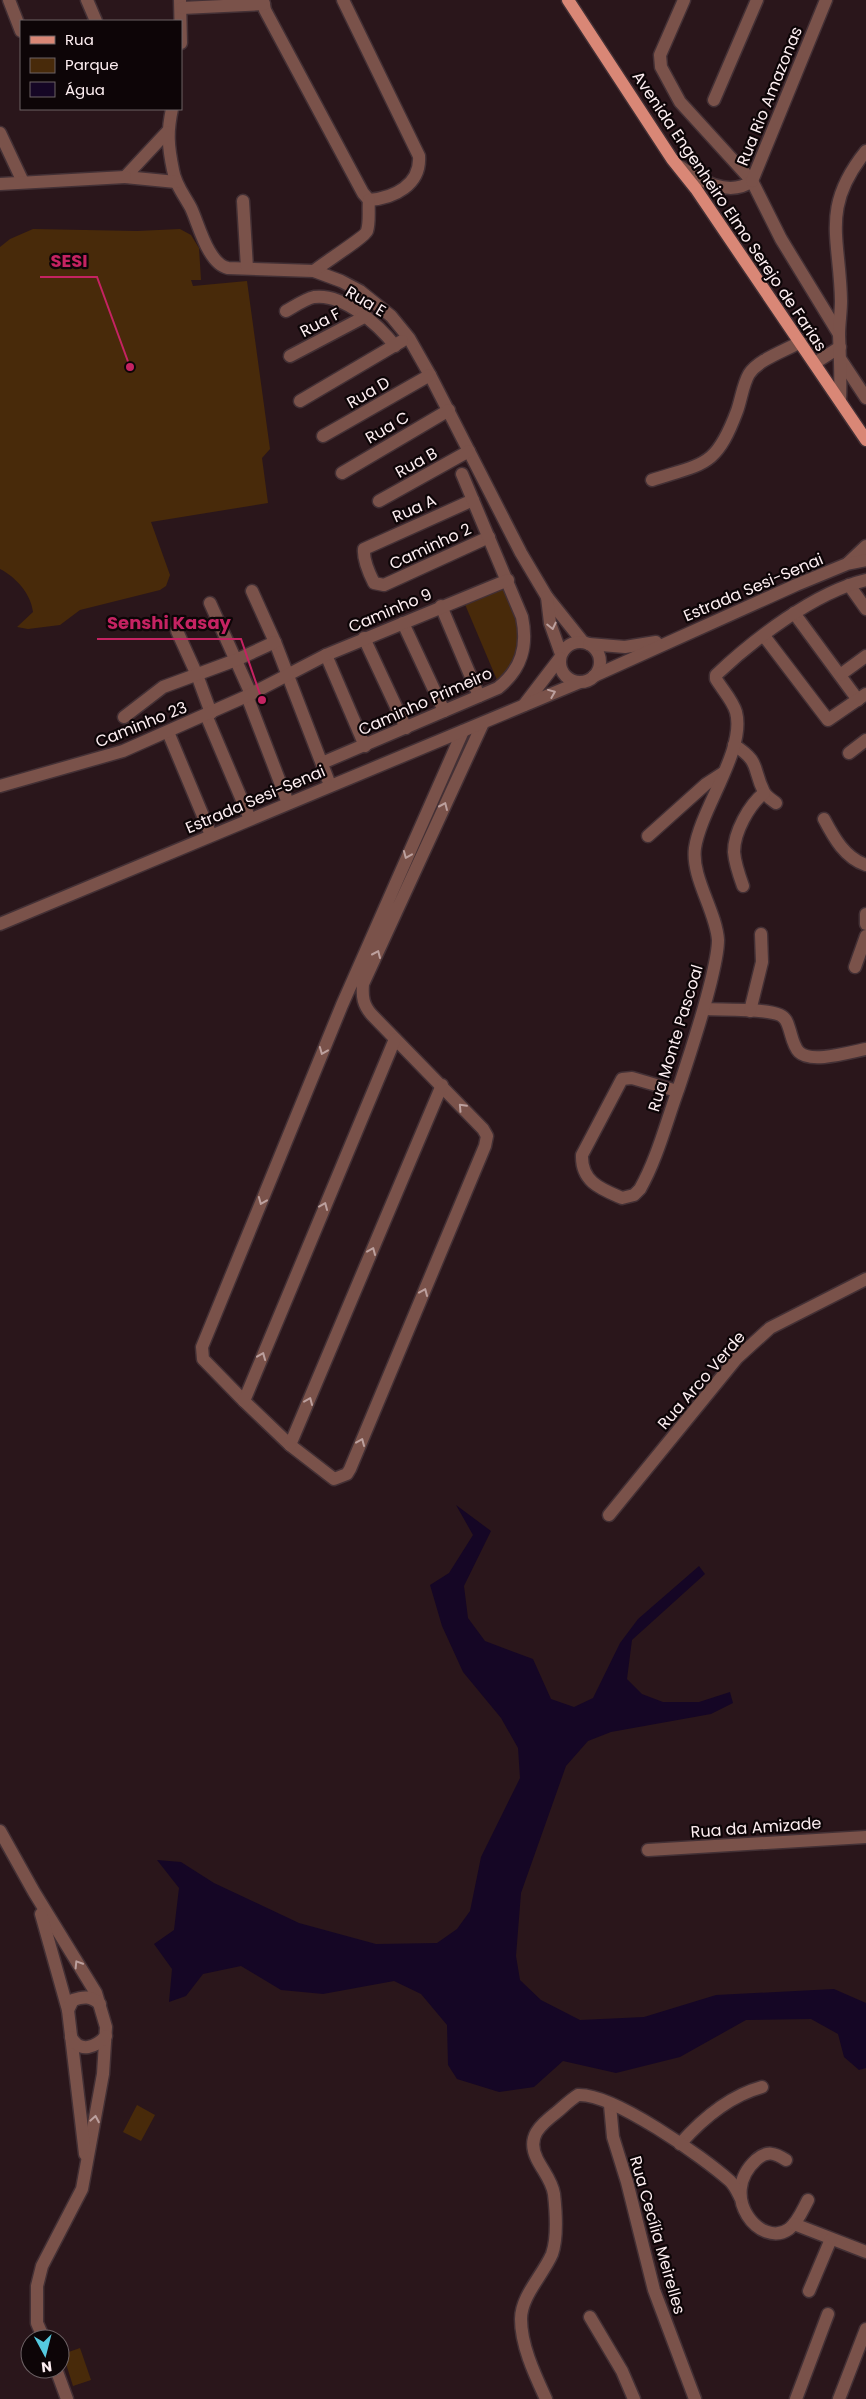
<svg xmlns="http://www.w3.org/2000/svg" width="866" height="2399" font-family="Poppins,sans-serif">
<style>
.green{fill:#482a0a}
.water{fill:#150625}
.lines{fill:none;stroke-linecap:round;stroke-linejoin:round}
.minor-casing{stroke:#433035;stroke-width:15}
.major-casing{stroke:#433035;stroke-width:15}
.minor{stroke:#7a524a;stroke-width:12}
.major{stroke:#d98776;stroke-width:12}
.oneway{stroke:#bca09e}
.labels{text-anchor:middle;stroke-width:4.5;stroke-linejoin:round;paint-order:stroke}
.street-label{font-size:16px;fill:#fdeef1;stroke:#0d0507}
.leader{fill:none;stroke:#c52362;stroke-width:2}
.callout-dot{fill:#c52362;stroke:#0d0507;stroke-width:2}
.callout-label{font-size:18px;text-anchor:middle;font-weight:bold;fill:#c52362;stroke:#0d0507;stroke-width:4.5;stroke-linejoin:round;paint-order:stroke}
</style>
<rect width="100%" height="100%" fill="#2a161b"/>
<g class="green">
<path d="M 33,229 L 137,231 L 180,229 L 191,235 L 199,248 L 201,280 L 191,280 L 193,286 L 247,281 L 270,449 L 262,458 L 268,503 L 151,522 L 170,575 L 166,586 L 160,590 L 80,610 L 60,625 L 28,629 L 17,627 L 33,612 C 31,594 16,577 0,569 L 0,247 L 10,239 Z"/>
<path d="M 506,584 L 523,632 L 512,667 L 497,680 L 464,602 Z"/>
<path d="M 137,2105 L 155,2115 L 141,2141 L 123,2132 Z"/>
<path d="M 80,2348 L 91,2380 L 73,2386 L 63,2354 Z"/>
</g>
<path class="water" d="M 456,1505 L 491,1531 L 464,1586 L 468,1618 L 485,1641 L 533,1659 L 551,1699 L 574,1707 L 593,1698 L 620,1643 L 638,1619 L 699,1566 L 705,1574 L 632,1640 L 627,1679 L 642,1694 L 663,1702 L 699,1702 L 730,1692 L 733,1703 L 711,1714 L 611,1732 L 588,1741 L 566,1766 L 521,1893 L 516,1956 L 520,1980 L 541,2000 L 580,2020 L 644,2017 L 716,1995 L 834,1989 L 866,2003 L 866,2068 L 859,2070 L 844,2057 L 838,2034 L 811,2019 L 746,2020 L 680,2057 L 616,2073 L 563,2061 L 534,2087 L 499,2092 L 457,2079 L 448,2065 L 447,2025 L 421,1994 L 394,1981 L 323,1994 L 281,1990 L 241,1966 L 203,1974 L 186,1996 L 169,2002 L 172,1969 L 154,1944 L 174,1930 L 179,1888 L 157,1860 L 181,1862 L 214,1883 L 299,1923 L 376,1944 L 437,1943 L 457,1929 L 470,1911 L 481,1857 L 520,1778 L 518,1748 L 501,1718 L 463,1672 L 442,1626 L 430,1585 L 449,1573 L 473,1535 Z"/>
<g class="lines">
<defs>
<g id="minor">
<path d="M 9,0 L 21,31"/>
<path d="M 87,0 L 96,21"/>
<path d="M 180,0 L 181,43"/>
<path d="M 263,0 L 265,10 L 363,193 L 369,200"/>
<path d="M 343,0 L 419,156 C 421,185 394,198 369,200"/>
<path d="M 684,0 L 660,55 L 661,67 L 680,102 L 752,181 L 781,239 L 839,334"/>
<path d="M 182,8 L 264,4"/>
<path d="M 714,100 L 757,0"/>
<path d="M 172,109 C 167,132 168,146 173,170 C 175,184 184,195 191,208 C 199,225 208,264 228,268 L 314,271 L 341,281 L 360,291 L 391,316 L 409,338 L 430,375 L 521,553 L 547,597 L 583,642"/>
<path d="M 167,132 L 125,177 L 176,182"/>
<path d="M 0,133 L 23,182"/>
<path d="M 679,166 C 699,180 729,198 752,181"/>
<path d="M 752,181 L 826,0"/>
<path d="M 0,184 L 125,177"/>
<path d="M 243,201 L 247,268"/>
<path d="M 314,271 C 322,264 365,237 367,231 C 370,222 368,209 369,200"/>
<path d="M 286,311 C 295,306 305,299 314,297 C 343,293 379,325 395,346"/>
<path d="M 290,356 L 366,316"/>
<path d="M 841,360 L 866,398"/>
<path d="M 815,363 L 840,347"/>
<path d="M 300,401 L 402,341"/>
<path d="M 840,401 C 841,379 840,357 839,335 C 839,324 841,312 841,301 C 840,238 820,208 866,151"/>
<path d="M 323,436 L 430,375"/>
<path d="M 342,473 L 449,410"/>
<path d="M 652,480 C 705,463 716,467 737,411 C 741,400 743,384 749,374 C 759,359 785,351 800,342"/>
<path d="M 473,500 L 364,549 C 363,559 369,573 374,583 L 384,585 L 489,537"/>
<path d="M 379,501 L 469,451"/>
<path d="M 848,563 L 866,546"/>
<path d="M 849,585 L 866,609"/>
<path d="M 252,591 L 275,642 L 330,785"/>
<path d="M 547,597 L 550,623 L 561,654"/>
<path d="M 210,603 L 251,694"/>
<path d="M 441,606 L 479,696"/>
<path d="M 794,613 L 858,700"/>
<path d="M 403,623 L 444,711"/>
<path d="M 177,631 L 197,675 L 211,713"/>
<path d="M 764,636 L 828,720 L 866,694"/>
<path d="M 364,638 L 406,728"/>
<circle cx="580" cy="662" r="20"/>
<path d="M 589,644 L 625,647 L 656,642"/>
<path d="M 326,655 L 365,746"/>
<path d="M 840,675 L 866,656"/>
<path d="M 594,676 L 796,585 L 847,564 L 866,560"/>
<path d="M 247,696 L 288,803"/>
<path d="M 524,705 L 560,658"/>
<path d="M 206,715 L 250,819"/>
<path d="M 124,717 L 163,687 L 236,660 L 275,642"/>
<path d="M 463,731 L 342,1005 L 202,1347 L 203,1359 L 244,1401 L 290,1445 L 334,1479 L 347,1474 L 350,1469 L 485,1146 L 487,1136 L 483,1129 L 372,1015 C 363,1005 362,997 363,984 L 483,723"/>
<path d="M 168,732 L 211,835"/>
<path d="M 734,745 C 761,762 752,768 764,792 C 766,796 772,800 776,803"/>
<path d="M 849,753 L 866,740"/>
<path d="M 322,763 L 498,688 C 522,669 528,646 522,617 L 462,474"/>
<path d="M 0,786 L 123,751 L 247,696 L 326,655 L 508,580"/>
<path d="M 824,819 C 834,838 845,858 866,865"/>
<path d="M 648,836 L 706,784 L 723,773"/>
<path d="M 743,886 C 739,875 735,864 734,852 C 734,832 749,805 764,793"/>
<path d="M 866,914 L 866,924"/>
<path d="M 0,924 L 580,682"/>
<path d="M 855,967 L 866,936"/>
<path d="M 704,1009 C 724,1010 764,1008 780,1015 C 787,1018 788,1025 790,1031 C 792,1038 794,1047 799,1052 C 811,1064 850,1052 866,1049"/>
<path d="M 750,1011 L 762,962 L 761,934"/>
<path d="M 677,1091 L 632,1078 L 622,1079 L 582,1155 C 581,1182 601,1189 622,1198 L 634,1195 L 640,1189 C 657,1159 666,1123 678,1090 C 690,1054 702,1018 711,981 C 714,968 718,953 718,940 C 716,911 691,877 695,848 C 701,808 746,750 736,712 C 733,701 722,689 716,679 L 716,675 C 754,639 815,592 866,580"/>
<path d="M 244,1401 L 395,1039"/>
<path d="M 290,1445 L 442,1085"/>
<path d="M 609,1515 L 737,1358 L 770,1328 L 866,1279"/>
<path d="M 0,1831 L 34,1892 L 96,1993 L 106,2027 L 103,2074 L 82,2189 L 42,2266 L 37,2286 L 37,2323 L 44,2339"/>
<path d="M 648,1850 L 866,1837"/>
<path d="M 41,1914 L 68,2010 L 85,2154"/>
<path d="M 68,2010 L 73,2000 C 84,1996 91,1996 100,2004"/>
<path d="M 71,2037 C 80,2054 96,2047 106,2036"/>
<path d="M 610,2105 L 613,2137 L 627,2182 L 654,2290 L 695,2399"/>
<path d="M 680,2144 C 703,2118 729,2096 762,2087"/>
<path d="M 786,2160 C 775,2153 767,2150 756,2160 C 717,2196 761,2249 789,2229 C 798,2222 803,2209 808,2200"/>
<path d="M 794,2224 L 866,2252"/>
<path d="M 809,2291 L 831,2239"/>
<path d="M 590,2317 L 622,2371 L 634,2399"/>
<path d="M 56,2369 L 67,2399"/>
<path d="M 546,2399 C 535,2375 521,2346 521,2319 C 521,2296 543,2275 552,2254 C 558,2237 556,2212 554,2194 C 552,2181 543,2171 537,2159 C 526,2137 540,2125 557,2112 C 564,2106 570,2100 578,2095 C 613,2093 703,2157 730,2181 C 735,2186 737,2191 740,2197"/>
<path d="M 796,2399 L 828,2314"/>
<path d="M 839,2399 L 866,2329"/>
</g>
<path id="major" d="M 568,0 L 672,159 L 696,189 L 866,440"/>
</defs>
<use href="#minor" class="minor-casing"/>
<use href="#major" class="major-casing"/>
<use href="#minor" class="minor"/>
<use href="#major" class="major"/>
</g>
<defs><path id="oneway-chevron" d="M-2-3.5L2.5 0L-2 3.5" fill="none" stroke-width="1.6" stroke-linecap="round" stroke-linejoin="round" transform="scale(1.25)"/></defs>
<g class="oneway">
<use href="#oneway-chevron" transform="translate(552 626) rotate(77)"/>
<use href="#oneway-chevron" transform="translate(552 693) rotate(-22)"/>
<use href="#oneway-chevron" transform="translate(444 806) rotate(-66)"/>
<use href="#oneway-chevron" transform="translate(407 855) rotate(113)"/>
<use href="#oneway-chevron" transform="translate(377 954) rotate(-66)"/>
<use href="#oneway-chevron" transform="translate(323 1051) rotate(112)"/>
<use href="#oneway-chevron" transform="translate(462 1107) rotate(-133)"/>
<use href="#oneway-chevron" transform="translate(262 1201) rotate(112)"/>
<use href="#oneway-chevron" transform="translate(324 1206) rotate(-67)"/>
<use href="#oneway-chevron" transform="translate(372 1251) rotate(-67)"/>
<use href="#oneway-chevron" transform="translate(424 1292) rotate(-67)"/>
<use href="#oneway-chevron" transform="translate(262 1356) rotate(-68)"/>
<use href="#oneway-chevron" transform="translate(309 1401) rotate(-67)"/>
<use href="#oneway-chevron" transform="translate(361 1442) rotate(-67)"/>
<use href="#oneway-chevron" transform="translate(78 1964) rotate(-122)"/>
<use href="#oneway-chevron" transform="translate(95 2119) rotate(-80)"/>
</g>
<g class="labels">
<g class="street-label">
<text transform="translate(769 96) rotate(-68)" y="6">Rua Rio Amazonas</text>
<text transform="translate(730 211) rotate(56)" y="6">Avenida Engenheiro Elmo Serejo de Farias</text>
<text transform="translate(366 301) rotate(31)" y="6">Rua E</text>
<text transform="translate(320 322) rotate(-28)" y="6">Rua F</text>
<text transform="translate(368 392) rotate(-30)" y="6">Rua D</text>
<text transform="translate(387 427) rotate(-30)" y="6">Rua C</text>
<text transform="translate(416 462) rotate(-29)" y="6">Rua B</text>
<text transform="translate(414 508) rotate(-24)" y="6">Rua A</text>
<text transform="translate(430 546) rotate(-25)" y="6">Caminho 2</text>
<text transform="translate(753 587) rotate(-23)" y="6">Estrada Sesi-Senai</text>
<text transform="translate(390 610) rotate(-23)" y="6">Caminho 9</text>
<text transform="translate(425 701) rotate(-24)" y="6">Caminho Primeiro</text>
<text transform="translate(141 724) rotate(-22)" y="6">Caminho 23</text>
<text transform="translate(255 799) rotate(-23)" y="6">Estrada Sesi-Senai</text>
<text transform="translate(675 1038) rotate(-73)" y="6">Rua Monte Pascoal</text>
<text transform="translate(701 1380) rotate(-49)" y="6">Rua Arco Verde</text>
<text transform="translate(756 1827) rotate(-4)" y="6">Rua da Amizade</text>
<text transform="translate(658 2235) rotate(74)" y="6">Rua Cecília Meirelles</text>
</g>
</g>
<path class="leader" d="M130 367L97 277H40M262 700L241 639H97"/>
<g class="callout-dot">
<circle cx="130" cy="367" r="5"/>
<circle cx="262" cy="700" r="5"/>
</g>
<g class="callout-label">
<text x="69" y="267">SESI</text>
<text x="169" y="629">Senshi Kasay</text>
</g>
<rect x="20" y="20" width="162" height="90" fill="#0d0507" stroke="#6d6265"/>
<rect x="30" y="36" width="25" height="8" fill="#d98776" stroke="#6d6265"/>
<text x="65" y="45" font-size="15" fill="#fdeef1">Rua</text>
<rect x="30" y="58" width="25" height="15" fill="#482a0a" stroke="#6d6265"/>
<text x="65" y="70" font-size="15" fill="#fdeef1">Parque</text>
<rect x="30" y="82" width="25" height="15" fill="#150625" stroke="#6d6265"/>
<text x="65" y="95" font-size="15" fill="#fdeef1">Água</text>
<g transform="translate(45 2354) rotate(173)"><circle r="24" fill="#0d0507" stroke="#6d6265"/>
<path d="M0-4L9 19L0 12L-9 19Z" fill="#55cae0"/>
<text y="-8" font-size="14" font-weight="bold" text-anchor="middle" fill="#fdeef1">N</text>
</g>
</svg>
